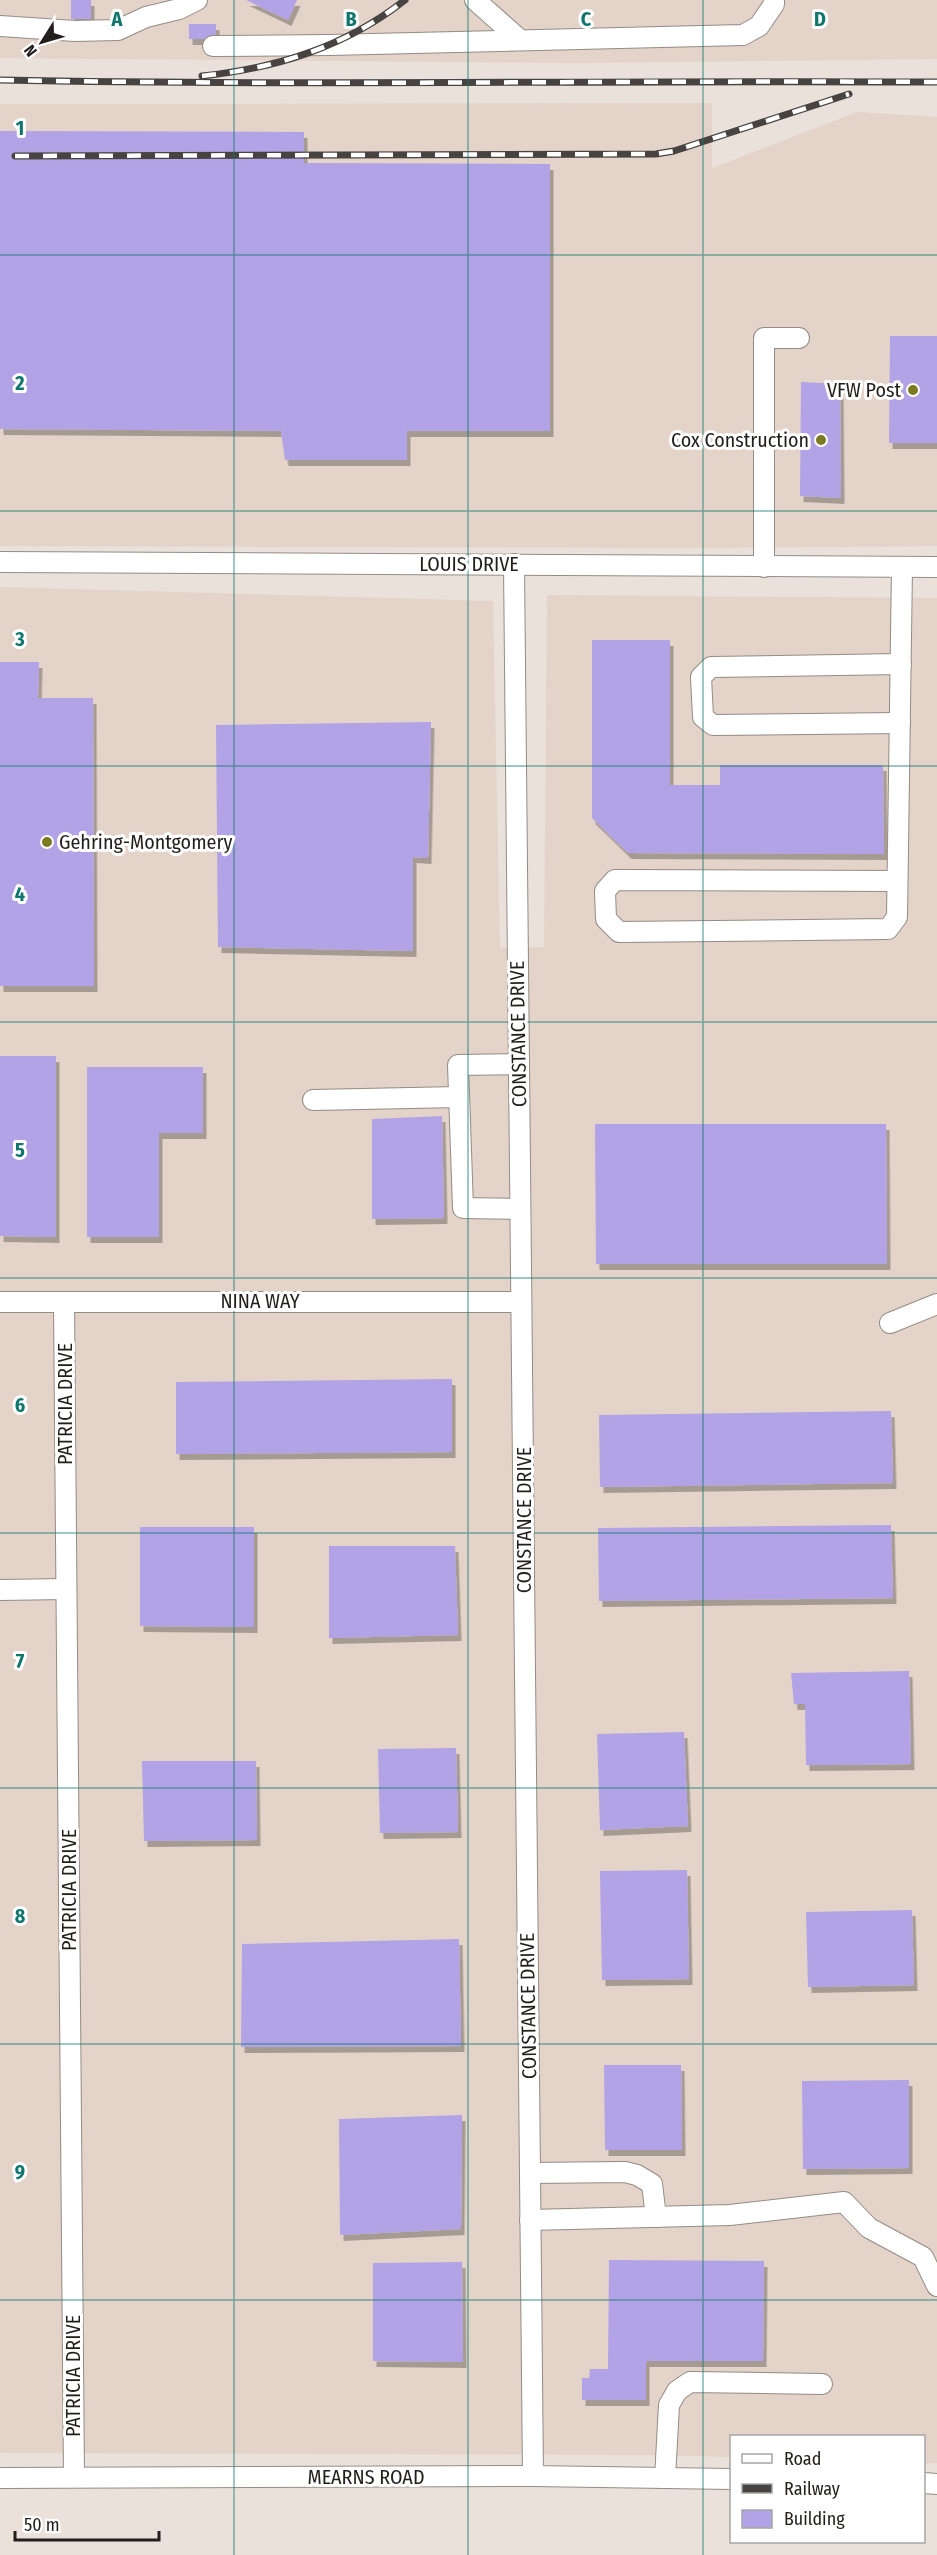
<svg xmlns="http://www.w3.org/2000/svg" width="937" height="2555" font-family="'Fira Sans Condensed',sans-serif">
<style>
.built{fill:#e3d3c9}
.building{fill:#b2a2e6;filter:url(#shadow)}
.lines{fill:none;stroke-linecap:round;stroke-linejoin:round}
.minor-casing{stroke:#948c86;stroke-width:22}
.minor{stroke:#fff;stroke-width:20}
.rail-casing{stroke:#474340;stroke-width:7}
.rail{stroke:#fff;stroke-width:4.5;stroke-dasharray:14;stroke-linecap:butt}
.grid{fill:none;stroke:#0f766e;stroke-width:1.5;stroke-opacity:0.55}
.poi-dot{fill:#7c7a20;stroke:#fff;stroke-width:2}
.labels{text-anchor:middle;stroke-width:6;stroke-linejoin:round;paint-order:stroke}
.poi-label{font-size:20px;fill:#211e1c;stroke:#fff;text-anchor:end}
.street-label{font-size:20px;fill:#211e1c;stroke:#fff}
.grid-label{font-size:20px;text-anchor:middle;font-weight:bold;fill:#0f766e;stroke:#fff;stroke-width:6;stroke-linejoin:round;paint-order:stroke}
</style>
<defs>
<filter id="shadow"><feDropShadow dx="3.5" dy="6" stdDeviation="0" flood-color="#0004"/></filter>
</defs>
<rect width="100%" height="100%" fill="#eae1db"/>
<g class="built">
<path d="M 0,0 L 937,0 L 937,59 L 578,63 L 0,58 Z"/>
<path d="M 712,103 L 712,168 L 857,112 L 937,117 L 937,546 L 704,548 L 0,546 L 0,104 Z"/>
<path d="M 0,587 L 493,601 L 500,948 L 544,947 L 547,595 L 937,598 L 937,2463 L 924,2463 L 924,2436 L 732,2436 L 731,2457 L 649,2455 L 0,2453 Z"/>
</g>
<g class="building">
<rect x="71" y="0" width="20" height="19"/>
<path d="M 246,0 L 297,0 L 288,20 Z"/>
<path d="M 189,24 L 216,24 L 216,34 L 204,39 L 189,39 Z"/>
<path d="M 0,131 L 304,132 L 304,163 L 550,164 L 550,431 L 407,431 L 407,460 L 285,460 L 281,431 L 0,429 Z"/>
<path d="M 890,336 L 937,336 L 937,443 L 889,443 Z"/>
<path d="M 801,382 L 840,384 L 841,498 L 800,496 Z"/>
<path d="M 592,640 L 670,640 L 670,785 L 720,785 L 720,765 L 883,765 L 884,854 L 628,853 L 592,818 Z"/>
<path d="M 0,662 L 39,662 L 38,698 L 93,698 L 94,986 L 0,986 Z"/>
<path d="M 431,722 L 428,858 L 413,857 L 413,951 L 218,947 L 216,725 Z"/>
<path d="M 0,1056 L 56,1056 L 56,1237 L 0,1236 Z"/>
<path d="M 87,1067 L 203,1067 L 203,1133 L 159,1133 L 159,1237 L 87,1237 Z"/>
<path d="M 442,1116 L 444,1218 L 372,1219 L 372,1119 Z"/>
<path d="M 595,1124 L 886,1124 L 887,1264 L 596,1264 Z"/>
<path d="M 452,1379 L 452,1452 L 176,1454 L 176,1382 Z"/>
<path d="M 891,1411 L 893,1483 L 600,1487 L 599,1415 Z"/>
<path d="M 891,1525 L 893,1598 L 599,1601 L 598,1528 Z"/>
<path d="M 140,1527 L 254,1527 L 254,1627 L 140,1626 Z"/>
<path d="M 329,1546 L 455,1546 L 458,1635 L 329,1638 Z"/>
<path d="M 909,1671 L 911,1764 L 806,1765 L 805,1704 L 794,1704 L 791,1673 Z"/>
<path d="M 684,1732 L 688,1826 L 600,1830 L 597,1734 Z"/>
<path d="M 456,1748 L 458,1832 L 380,1833 L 378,1749 Z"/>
<path d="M 142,1761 L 256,1761 L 257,1840 L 144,1841 Z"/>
<path d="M 687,1870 L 689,1979 L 602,1980 L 600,1871 Z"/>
<path d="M 912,1910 L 914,1985 L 808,1987 L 806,1912 Z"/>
<path d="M 459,1939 L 461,2046 L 241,2047 L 242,1944 Z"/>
<path d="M 604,2065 L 681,2065 L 682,2150 L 605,2150 Z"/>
<path d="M 909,2080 L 909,2168 L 803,2169 L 802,2081 Z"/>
<path d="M 462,2115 L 461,2229 L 340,2235 L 339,2119 Z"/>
<path d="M 609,2260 L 764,2261 L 763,2361 L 646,2361 L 646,2400 L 582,2400 L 582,2378 L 589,2378 L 590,2369 L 608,2369 Z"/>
<path d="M 462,2262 L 463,2362 L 373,2361 L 373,2263 Z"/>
</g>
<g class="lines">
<defs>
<g id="minor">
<path d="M 475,0 L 519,39"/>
<path d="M 0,26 L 75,31 L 118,30 L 146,17 L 179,9 L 197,0"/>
<path d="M 213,46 L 329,45 L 743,35 L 759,26 L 774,4 L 774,0"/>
<path d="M 0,562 L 937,567"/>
<path d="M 514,564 L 533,2476"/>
<path d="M 764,567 L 764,338 L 799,338"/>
<path d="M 900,723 L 713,725 L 703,717 L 701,677 L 711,667 L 901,664"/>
<path d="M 897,881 L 615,880 L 605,891 L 606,919 L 619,932 L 888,929 L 897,917 L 902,567"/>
<path d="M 518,1064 L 458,1065 L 463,1208 L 520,1209"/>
<path d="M 313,1100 L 459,1097"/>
<path d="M 0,1302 L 521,1302"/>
<path d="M 64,1302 L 74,2477"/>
<path d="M 890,1323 L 937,1304"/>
<path d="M 0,1590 L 66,1589"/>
<path d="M 530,2173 L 625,2172 L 637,2175 L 652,2184 L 656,2217"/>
<path d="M 530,2220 L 730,2215 L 844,2202 L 869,2228 L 923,2257 L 937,2286"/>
<path d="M 0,2478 L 533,2476 L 732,2479"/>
<path d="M 665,2478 L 669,2405 L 677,2391 L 690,2382 L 822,2384"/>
<path d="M 924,2483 L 937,2484"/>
</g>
</defs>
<use href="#minor" class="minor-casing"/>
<use href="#minor" class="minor"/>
<defs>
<g id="rail">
<path d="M 202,76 C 277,68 345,47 405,0"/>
<path d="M 0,80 C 312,86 625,80 937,82"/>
<path d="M 15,156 L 656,154 L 674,151 L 849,94"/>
</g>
</defs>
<use href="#rail" class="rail-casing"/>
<use href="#rail" class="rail"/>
</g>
<path class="grid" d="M 234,0 L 234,2555M 468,0 L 468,2555M 703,0 L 703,2555M 0,255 L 937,255M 0,511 L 937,511M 0,766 L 937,766M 0,1022 L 937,1022M 0,1278 L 937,1278M 0,1533 L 937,1533M 0,1788 L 937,1788M 0,2044 L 937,2044M 0,2300 L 937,2300"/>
<g class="poi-dot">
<circle cx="913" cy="390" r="6"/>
<circle cx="821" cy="440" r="6"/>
<circle cx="47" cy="842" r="6"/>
</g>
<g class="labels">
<g class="poi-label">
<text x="901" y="397">VFW Post</text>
<text x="809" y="447">Cox Construction</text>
<text x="59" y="849" text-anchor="start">Gehring-Montgomery</text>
</g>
<g class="street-label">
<text x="469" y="571">LOUIS DRIVE</text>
<text transform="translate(518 1034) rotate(-91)" y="7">CONSTANCE DRIVE</text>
<text x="260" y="1308">NINA WAY</text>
<text transform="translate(65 1404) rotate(-90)" y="7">PATRICIA DRIVE</text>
<text transform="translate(524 1520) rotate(-90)" y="7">CONSTANCE DRIVE</text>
<text transform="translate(69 1890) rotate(-90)" y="7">PATRICIA DRIVE</text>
<text transform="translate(528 2006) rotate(-91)" y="7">CONSTANCE DRIVE</text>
<text transform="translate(73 2376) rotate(-90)" y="7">PATRICIA DRIVE</text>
<text x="366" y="2484">MEARNS ROAD</text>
</g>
</g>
<g class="grid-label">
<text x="117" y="26">A</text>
<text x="351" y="26">B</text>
<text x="586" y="26">C</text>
<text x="820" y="26">D</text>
<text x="20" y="135">1</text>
<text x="20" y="390">2</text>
<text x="20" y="646">3</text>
<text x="20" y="901">4</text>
<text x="20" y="1157">5</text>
<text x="20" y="1412">6</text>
<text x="20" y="1668">7</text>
<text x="20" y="1923">8</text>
<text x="20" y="2179">9</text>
</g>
<rect x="730" y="2435" width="195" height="108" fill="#ffffff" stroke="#a6a5a4" stroke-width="1.5"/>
<rect x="742" y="2454" width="30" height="9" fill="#ffffff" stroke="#a6a5a4" stroke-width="1.5"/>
<text x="784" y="2465" font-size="18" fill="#211e1c">Road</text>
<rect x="742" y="2484" width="30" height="9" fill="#474340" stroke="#a6a5a4" stroke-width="1.5"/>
<text x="784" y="2495" font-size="18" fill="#211e1c">Railway</text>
<rect x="742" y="2510" width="30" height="18" fill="#b2a2e6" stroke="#a6a5a4" stroke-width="1.5"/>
<text x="784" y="2525" font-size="18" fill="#211e1c">Building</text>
<g transform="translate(42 42) rotate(233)" stroke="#ffffff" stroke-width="4.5" paint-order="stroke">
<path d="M0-4.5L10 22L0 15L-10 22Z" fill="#211e1c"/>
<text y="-9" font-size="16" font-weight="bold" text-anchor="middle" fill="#211e1c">N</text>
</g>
<path d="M15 2531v9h144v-9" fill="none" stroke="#211e1c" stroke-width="3"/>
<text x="24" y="2531" font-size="18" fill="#211e1c" stroke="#ffffff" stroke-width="4.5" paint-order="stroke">50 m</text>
</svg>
